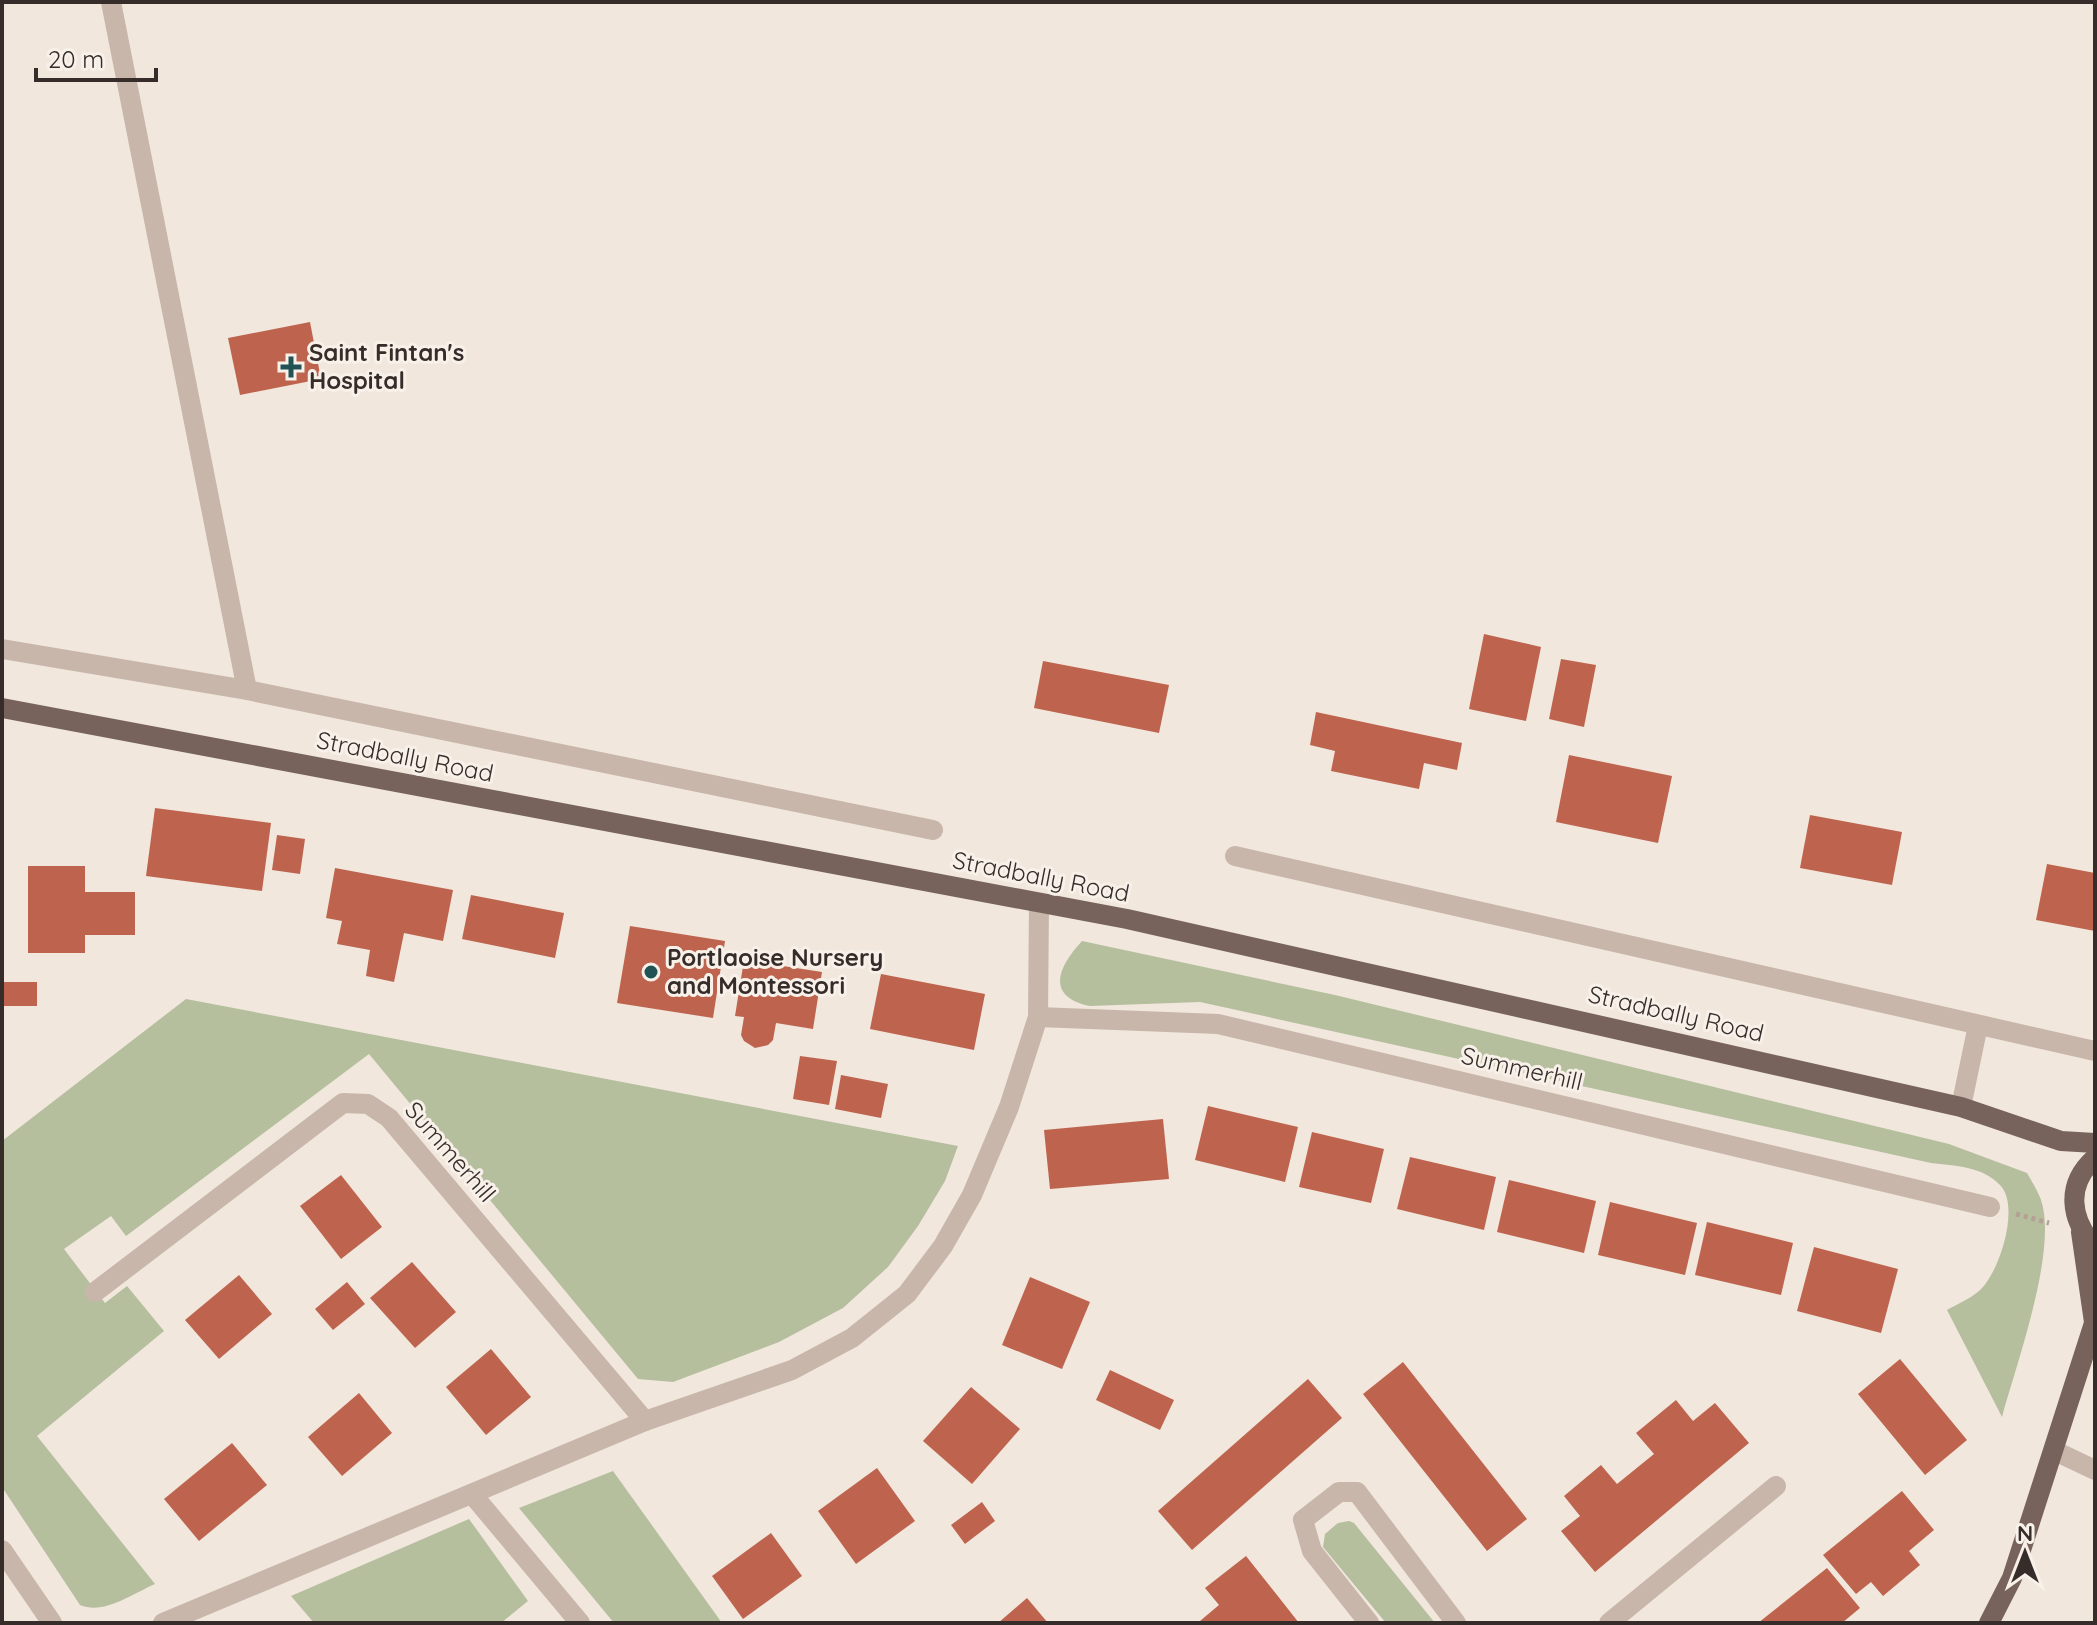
<svg xmlns="http://www.w3.org/2000/svg" width="2097" height="1625" font-family="Quicksand,sans-serif">
<style>
.green{fill:#b5bf9e}
.building{fill:#be644e}
.lines{fill:none;stroke-linecap:round;stroke-linejoin:round}
.path{stroke:#b4a094;stroke-width:5;stroke-dasharray:4 4;stroke-linecap:butt}
.minor{stroke:#c8b6aa;stroke-width:20}
.major{stroke:#77635b;stroke-width:20}
.poi-dot{fill:#215355;stroke:#f8f1e9;stroke-width:3}
.labels{text-anchor:middle;stroke-width:6;stroke-linejoin:round;paint-order:stroke}
.poi-label{font-size:24px;font-weight:bold;fill:#362c29;stroke:#f8f1e9;text-anchor:start}
.street-label{font-size:24px;fill:#362c29;stroke:#f8f1e9}
</style>
<rect width="100%" height="100%" fill="#f1e7dd"/>
<g class="green">
<path d="M 1082,941 L 1335,995 L 1949,1144 L 2027,1173 C 2032,1182 2038,1191 2041,1200 C 2058,1250 2016,1365 2002,1417 L 1947,1310 C 1957,1304 1970,1299 1979,1291 C 1999,1274 2021,1206 2000,1185 C 1982,1166 1955,1166 1931,1163 L 1200,1002 L 1090,1006 C 1044,996 1059,966 1082,941 Z"/>
<path d="M 186,999 L 958,1146 L 945,1181 L 918,1226 L 888,1267 L 843,1308 L 779,1342 L 673,1382 L 638,1379 L 369,1054 L 126,1236 L 111,1216 L 64,1249 L 105,1303 L 127,1286 L 164,1331 L 37,1436 L 155,1584 C 132,1594 104,1615 80,1605 L 2,1487 L 2,1141 Z"/>
<path d="M 613,1471 L 722,1623 L 614,1623 L 519,1508 Z"/>
<path d="M 469,1519 L 528,1601 L 501,1623 L 314,1623 L 291,1596 Z"/>
<path d="M 1349,1521 L 1354,1523 L 1435,1623 L 1386,1623 L 1323,1547 L 1325,1534 L 1338,1523 Z"/>
</g>
<g class="building">
<path d="M 310,322 L 321,379 L 240,395 L 228,338 Z"/>
<path d="M 1484,634 L 1541,647 L 1526,721 L 1469,709 Z"/>
<path d="M 1561,659 L 1596,665 L 1584,727 L 1549,719 Z"/>
<path d="M 1043,661 L 1169,685 L 1159,733 L 1034,708 Z"/>
<path d="M 1316,712 L 1462,743 L 1457,770 L 1424,763 L 1419,789 L 1331,771 L 1335,751 L 1310,745 Z"/>
<path d="M 1569,755 L 1672,776 L 1658,843 L 1556,822 Z"/>
<path d="M 155,808 L 271,823 L 262,891 L 146,876 Z"/>
<path d="M 1810,815 L 1902,832 L 1892,885 L 1800,868 Z"/>
<path d="M 277,835 L 305,839 L 300,874 L 272,870 Z"/>
<path d="M 2047,864 L 2095,873 L 2095,931 L 2036,920 Z"/>
<path d="M 28,866 L 85,866 L 85,892 L 135,892 L 135,935 L 85,935 L 85,953 L 28,953 Z"/>
<path d="M 335,868 L 453,890 L 443,941 L 404,933 L 394,982 L 366,976 L 370,950 L 337,944 L 342,921 L 326,918 Z"/>
<path d="M 471,895 L 564,913 L 555,958 L 462,939 Z"/>
<path d="M 630,926 L 725,941 L 713,1018 L 617,1003 Z"/>
<path d="M 744,960 L 822,972 L 813,1029 L 776,1023 L 773,1040 L 768,1045 L 755,1048 L 744,1041 L 741,1035 L 744,1017 L 735,1016 Z"/>
<path d="M 881,974 L 985,994 L 974,1050 L 870,1029 Z"/>
<rect x="2" y="982" width="35" height="24"/>
<path d="M 800,1056 L 837,1061 L 829,1105 L 793,1099 Z"/>
<path d="M 841,1075 L 888,1084 L 881,1118 L 835,1109 Z"/>
<path d="M 1208,1106 L 1298,1127 L 1285,1182 L 1195,1160 Z"/>
<path d="M 1163,1119 L 1169,1179 L 1050,1189 L 1044,1130 Z"/>
<path d="M 1312,1132 L 1384,1149 L 1371,1203 L 1299,1187 Z"/>
<path d="M 1410,1157 L 1496,1177 L 1484,1230 L 1397,1209 Z"/>
<path d="M 341,1175 L 382,1227 L 341,1259 L 300,1206 Z"/>
<path d="M 1509,1180 L 1596,1201 L 1584,1253 L 1497,1232 Z"/>
<path d="M 1610,1202 L 1697,1223 L 1685,1275 L 1598,1255 Z"/>
<path d="M 1707,1222 L 1793,1243 L 1781,1295 L 1695,1275 Z"/>
<path d="M 1814,1247 L 1898,1269 L 1881,1333 L 1797,1311 Z"/>
<path d="M 412,1262 L 456,1312 L 415,1348 L 370,1298 Z"/>
<path d="M 239,1275 L 272,1314 L 219,1359 L 185,1320 Z"/>
<path d="M 1030,1277 L 1090,1302 L 1062,1369 L 1002,1345 Z"/>
<path d="M 347,1282 L 365,1304 L 333,1330 L 315,1309 Z"/>
<path d="M 491,1349 L 531,1397 L 486,1435 L 446,1387 Z"/>
<path d="M 1900,1359 L 1967,1440 L 1925,1475 L 1858,1394 Z"/>
<path d="M 1403,1362 L 1527,1519 L 1487,1551 L 1363,1394 Z"/>
<path d="M 1110,1370 L 1174,1400 L 1160,1430 L 1096,1400 Z"/>
<path d="M 1308,1379 L 1342,1418 L 1192,1550 L 1158,1511 Z"/>
<path d="M 971,1387 L 1020,1429 L 972,1484 L 923,1441 Z"/>
<path d="M 359,1393 L 392,1433 L 342,1476 L 308,1437 Z"/>
<path d="M 1676,1400 L 1693,1421 L 1715,1403 L 1749,1443 L 1595,1572 L 1561,1531 L 1580,1516 L 1564,1496 L 1601,1465 L 1617,1484 L 1654,1454 L 1636,1433 Z"/>
<path d="M 232,1443 L 267,1485 L 199,1541 L 164,1499 Z"/>
<path d="M 877,1468 L 915,1521 L 856,1564 L 818,1511 Z"/>
<path d="M 1902,1491 L 1934,1530 L 1909,1551 L 1920,1565 L 1883,1596 L 1871,1582 L 1856,1594 L 1823,1555 Z"/>
<path d="M 982,1502 L 995,1521 L 965,1544 L 951,1525 Z"/>
<path d="M 771,1533 L 802,1576 L 743,1619 L 712,1576 Z"/>
<path d="M 1246,1556 L 1277,1595 L 1299,1623 L 1202,1623 L 1200,1621 L 1219,1605 L 1205,1588 Z"/>
<path d="M 1827,1568 L 1860,1608 L 1842,1623 L 1758,1623 Z"/>
<path d="M 1027,1598 L 1048,1623 L 998,1623 Z"/>
</g>
<g class="lines">
<path class="path" d="M 2016,1214 L 2049,1223"/>
<g class="minor">
<path d="M 2,649 L 247,690 L 111,2"/>
<path d="M 247,690 L 933,830"/>
<path d="M 1235,856 L 2095,1051"/>
<path d="M 1038,1017 L 1218,1024 L 1990,1207"/>
<path d="M 1961,1107 L 1978,1025"/>
<path d="M 95,1292 L 343,1103 L 368,1104 L 389,1118 L 645,1421"/>
<path d="M 2055,1451 L 2095,1470"/>
<path d="M 472,1494 L 580,1623"/>
<path d="M 2,1550 L 52,1623"/>
<path d="M 163,1623 L 645,1421 L 792,1370 L 852,1338 L 907,1294 L 943,1246 L 972,1195 L 1009,1107 L 1038,1017 L 1039,903"/>
<path d="M 1369,1623 L 1312,1551 L 1303,1520 L 1339,1492 L 1357,1492 L 1456,1623"/>
<path d="M 1609,1623 L 1776,1486"/>
</g>
<g class="major">
<path d="M 2,708 L 1127,919 L 1961,1107 L 2061,1141 L 2095,1143"/>
<path d="M 2095,1158 C 2065,1185 2070,1219 2095,1247"/>
<path d="M 2081,1232 L 2094,1322"/>
<path d="M 1989,1623 L 2012,1578 L 2095,1320"/>
</g>
</g>
<g class="poi-dot">
<path d="M287 355h8v8h8v8h-8v8h-8v-8h-8v-8h8z"/>
<circle cx="651" cy="972" r="8"/>
</g>
<g class="labels">
<g class="poi-label">
<text x="309" y="361">Saint Fintan's<tspan x="309" dy="28">Hospital</tspan></text>
<text x="667" y="966">Portlaoise Nursery<tspan x="667" dy="28">and Montessori</tspan></text>
</g>
<g class="street-label">
<text transform="translate(405 757) rotate(11)" y="8">Stradbally Road</text>
<text transform="translate(1041 877) rotate(11)" y="8">Stradbally Road</text>
<text transform="translate(1676 1014) rotate(13)" y="8">Stradbally Road</text>
<text transform="translate(1522 1069) rotate(13)" y="8">Summerhill</text>
<text transform="translate(450 1152) rotate(49)" y="8">Summerhill</text>
</g>
</g>
<rect width="2097" height="1625" fill="none" stroke="#362c29" stroke-width="8"/>
<g transform="translate(2025 1553)" stroke="#f8f1e9" stroke-width="6" paint-order="stroke">
<path d="M0-6L14 30L0 20L-14 30Z" fill="#362c29"/>
<text y="-12" font-size="22" font-weight="bold" text-anchor="middle" fill="#362c29">N</text>
</g>
<path d="M36 68v12h120v-12" fill="none" stroke="#362c29" stroke-width="4"/>
<text x="48" y="68" font-size="24" fill="#362c29" stroke="#f8f1e9" stroke-width="6" paint-order="stroke">20 m</text>
</svg>
